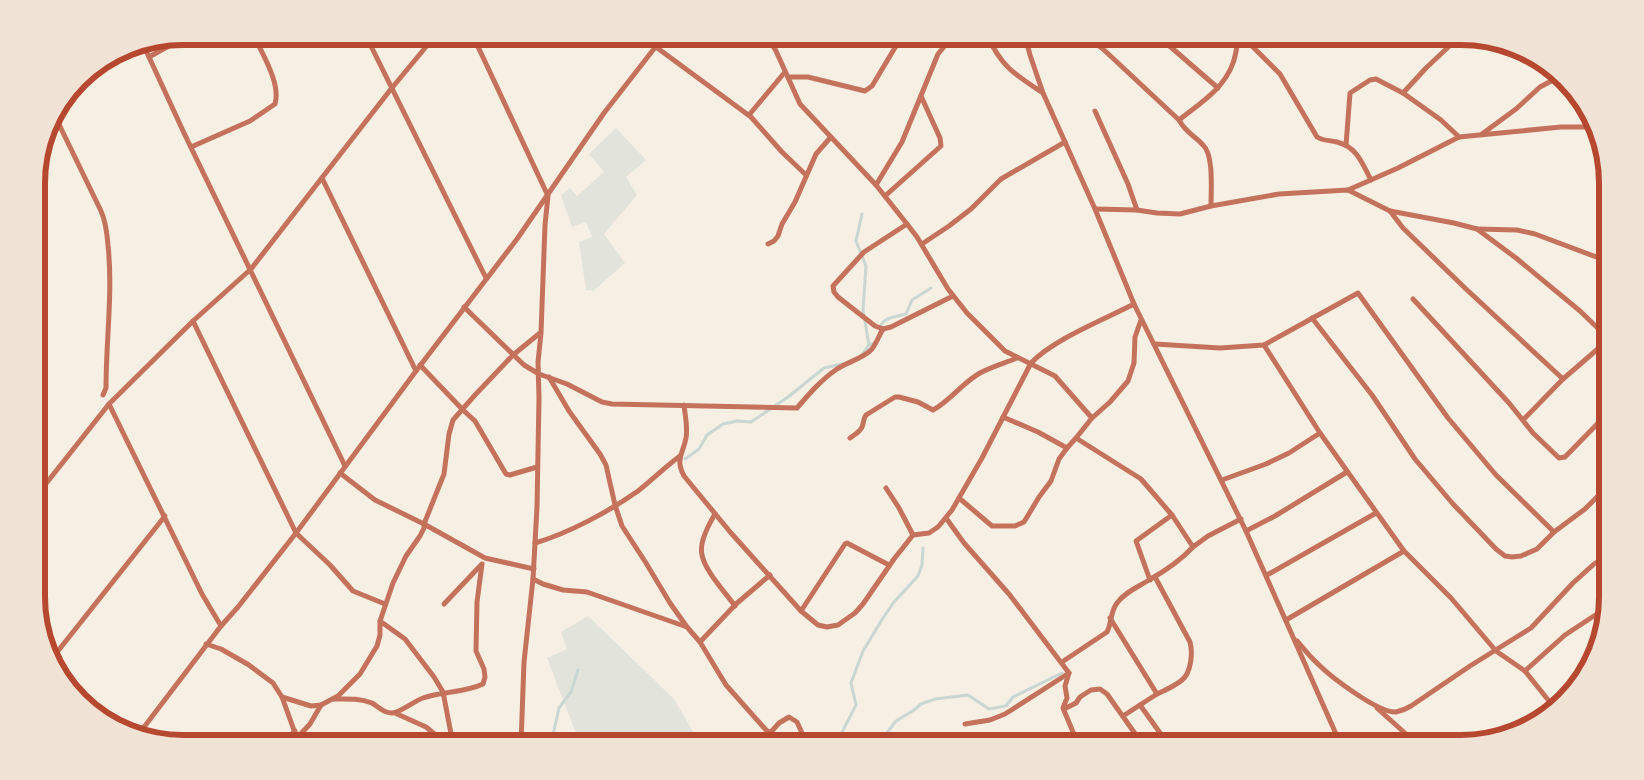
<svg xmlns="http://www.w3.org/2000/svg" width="1644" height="780" font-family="Cabin,sans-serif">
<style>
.green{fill:#e2e4dc}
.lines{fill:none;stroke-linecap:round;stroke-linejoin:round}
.stream{stroke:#c9d6d2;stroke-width:3}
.minor{stroke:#c5725c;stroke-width:5}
.rim{fill:none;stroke:#b5482f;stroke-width:6}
</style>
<rect width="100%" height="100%" fill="#f6efe4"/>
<g class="green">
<path d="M 616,128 L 646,160 L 626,177 L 637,195 L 604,234 L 625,263 L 593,291 L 586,290 L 579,242 L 592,237 L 586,222 L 572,227 L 561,195 L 570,188 L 577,196 L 604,172 L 589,154 Z"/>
<path d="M 588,616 L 674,699 L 699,742 L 696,744 L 580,744 L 547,658 L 567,649 L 561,632 Z"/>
</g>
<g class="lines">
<g class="stream">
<path d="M 862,214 L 856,241 L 866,266 L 863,310 L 869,345"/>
<path d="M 880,328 C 883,317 895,317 906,314 L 912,300 L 931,288"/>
<path d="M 861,356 L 869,345 L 874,343"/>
<path d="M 685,459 L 699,449 L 707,435 L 723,424 L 737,421 L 751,422 L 788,397 L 824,368 L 842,364"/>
<path d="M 551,744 L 559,708 L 571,692 L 578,670"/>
<path d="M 836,744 L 856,705 L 851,683 L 863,651 L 883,618 L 894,602 L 918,576 L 922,565 L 923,548"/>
<path d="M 872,744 L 880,742 L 896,721 L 914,710 L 921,704 L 935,699 L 968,695 L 989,709 L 1006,706 L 1013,697 L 1062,673"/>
</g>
<g class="minor">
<path d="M 366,36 L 486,278"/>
<path d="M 473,36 L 548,196 L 545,225 L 541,333 L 538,362 L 539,398 L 537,507 L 533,579 L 524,662 L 521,744"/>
<path d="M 767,36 L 776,51 L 800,104 L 876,185 L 907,224 L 917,237 L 948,289 L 967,313 L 1005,351 L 1055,376 L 1092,418 L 1076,438 L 1141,479 L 1172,515 L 1193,547 L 1208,536 L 1241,519"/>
<path d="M 988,36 C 1000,66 1017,76 1043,93"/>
<path d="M 1025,36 L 1030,55 L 1043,93 L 1095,209 L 1134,304 L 1246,531 L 1340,743"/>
<path d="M 1086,36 L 1103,49 L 1179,120 C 1186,133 1194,135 1203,145 C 1214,155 1211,191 1211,206"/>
<path d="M 1158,36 L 1218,88"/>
<path d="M 1242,36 L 1280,74 L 1317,137 C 1323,141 1330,140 1337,142 C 1357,147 1362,163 1371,180"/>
<path d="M 143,44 L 184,133 L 345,466"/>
<path d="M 656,47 L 751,117 L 782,152 L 806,175"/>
<path d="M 149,57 L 187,36"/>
<path d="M 788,77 L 808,77 L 865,91 L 872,86 L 902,36"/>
<path d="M 1403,93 L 1426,68 L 1460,36"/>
<path d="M 1095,111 L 1128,184 L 1137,210"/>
<path d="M 54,114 L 101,211 C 106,222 107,233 108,245 C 113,292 106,340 106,388 L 103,395"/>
<path d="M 749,115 L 785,72"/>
<path d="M 1179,120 C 1199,104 1224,89 1233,63 C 1236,55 1237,45 1239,36"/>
<path d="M 1482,134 L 1516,109 L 1540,87 L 1557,78"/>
<path d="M 1346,145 L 1350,93 L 1370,80 L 1376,79 L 1403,93 L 1441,120 L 1459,137"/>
<path d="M 191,147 L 250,121 L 275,104 C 281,84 263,55 254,36"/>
<path d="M 322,178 L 416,371"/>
<path d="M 876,185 L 902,142 L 938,54 L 953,36"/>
<path d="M 1348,190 L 1398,168 L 1459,137 L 1561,127 L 1591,127"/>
<path d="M 885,196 L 941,146 L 940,138 L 921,96"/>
<path d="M 1095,209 L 1137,210 L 1157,213 L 1180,214 L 1211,206 L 1279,194 L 1348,190 L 1390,211 L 1454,223 L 1477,229 L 1516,258 L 1580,311 L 1607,337"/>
<path d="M 1390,211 L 1403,228 L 1466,289 L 1563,379 L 1607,341"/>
<path d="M 907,224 L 864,252 L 833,286 L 834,292 L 838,297 L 875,326 L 883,329 L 891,327 L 953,296"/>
<path d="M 1477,229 L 1517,230 L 1535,234 L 1607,261"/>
<path d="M 768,244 L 774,241 L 778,236 L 782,224 L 795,202 L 816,154 L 830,138"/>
<path d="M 922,244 L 949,226 L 971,209 L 1001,179 L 1065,142"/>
<path d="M 1413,299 L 1509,403 L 1533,433 L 1559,458 L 1565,457 L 1607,414"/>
<path d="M 464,307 L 524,365 L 539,374 L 567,384 L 602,402 L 612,404 L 797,408 C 809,394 821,380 837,369 C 847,362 862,359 871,350 C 876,345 879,335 883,329"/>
<path d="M 1312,318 L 1372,395 L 1415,459 L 1453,504 L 1496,549 L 1505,556 L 1512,557 L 1521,556 L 1537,549 L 1554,532"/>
<path d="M 193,321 L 296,533 L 330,565 L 353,591 L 385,604"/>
<path d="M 1155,344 L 1220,348 L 1264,345 L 1358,293 L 1448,418 L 1496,475 L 1554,532 L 1585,509 L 1607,487"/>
<path d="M 1264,345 L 1320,433 L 1404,551 L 1451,598 L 1496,651 L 1525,671 L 1553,706"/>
<path d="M 420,365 L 463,410 L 475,421 L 506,474 L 510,475 L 537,467"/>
<path d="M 549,377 L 569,411 L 600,454 L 606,465 L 615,505 L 622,526 L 646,563 L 670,603 L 687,627 L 700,642 L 726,685 L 767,731 L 771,732 L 779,723 L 789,717 L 797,722 L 807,744"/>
<path d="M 109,404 L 202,594 L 221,626"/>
<path d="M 684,405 C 685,415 688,428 686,438 C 683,454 675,459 684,476 L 731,533 L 801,611 L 818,625 L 827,627 L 838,625 L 855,613 L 863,604 L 894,559 L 913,535 L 929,533 L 938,527 L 952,510 L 982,458 L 1031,363 C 1054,339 1103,320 1134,304"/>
<path d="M 1003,417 L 1038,432 L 1067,448 L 1076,438"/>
<path d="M 1092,418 L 1110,402 L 1128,381 L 1134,363 L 1135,337 L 1141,320"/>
<path d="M 1523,420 L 1563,379"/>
<path d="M 850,438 C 854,435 860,432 862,427 C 864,423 863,419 866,415 L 895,397 L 899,397 L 918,402 L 933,410 C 950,401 962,383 980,373 C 991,367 1005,363 1017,358"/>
<path d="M 340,473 L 375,500 L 424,524 L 485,558 L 534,569"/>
<path d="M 1222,480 L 1266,464 L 1289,453 L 1320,433"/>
<path d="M 886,488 L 899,508 L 913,535"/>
<path d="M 37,495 L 109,404 L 193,321 L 251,269 L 391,89 L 435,36"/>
<path d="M 959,498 L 992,526 L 1015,526 L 1024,522 L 1039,497 L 1051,481 L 1059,459 L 1067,448"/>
<path d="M 715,514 C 709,524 699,543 702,555 C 705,571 725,592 735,606"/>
<path d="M 946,518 L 964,543 L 1009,594 L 1069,673 L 1005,714 L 990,720 L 965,724"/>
<path d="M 1246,531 L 1275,516 L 1347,472"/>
<path d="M 535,543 C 569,533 608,512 638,491 C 652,480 665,467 680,456"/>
<path d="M 1267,575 L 1376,513"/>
<path d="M 533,579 L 543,584 L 563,590 L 587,592 L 687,627"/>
<path d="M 1150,580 L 1136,541 L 1172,515"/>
<path d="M 444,604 L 481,565"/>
<path d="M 801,611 L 845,544 L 847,543 L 889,565"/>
<path d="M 1110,618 L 1157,694 C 1166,690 1175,686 1182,680 C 1191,673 1193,653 1190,642 L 1155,577"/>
<path d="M 1286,620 L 1404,551"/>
<path d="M 380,621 L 405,639 L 434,677 L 443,692 L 453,744"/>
<path d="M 1297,641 C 1304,649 1310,657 1318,664 C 1331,677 1378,713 1396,712 C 1401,711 1406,709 1411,706 L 1470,666 L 1531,628 L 1573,583 L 1594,564 L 1608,555"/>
<path d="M 700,642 L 736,604 L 770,575"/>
<path d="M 206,644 L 221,649 L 249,665 L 273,683 L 282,697 L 299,744"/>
<path d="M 54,656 L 165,516"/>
<path d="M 1062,662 L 1107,632 C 1112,623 1110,612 1117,603 C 1125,592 1138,587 1149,580 C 1165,571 1180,561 1193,547"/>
<path d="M 1525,671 L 1565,635 L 1606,608"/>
<path d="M 1069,673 L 1065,686 L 1067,698 L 1063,708 L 1078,744"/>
<path d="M 282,697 L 311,706 L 321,705 L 338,696 L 360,674 L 377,646 L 380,635 L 380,621 L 393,583 L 406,556 L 420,536 L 424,528 L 424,524 L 444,474 L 449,434 L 453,420 L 475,395 L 513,355 L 540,333"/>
<path d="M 333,699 C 346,699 359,698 372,703 C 379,707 383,713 392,713 C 400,713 414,701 423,698 C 442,691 464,693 483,684 L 485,677 L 484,669 L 476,651 L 477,602 L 482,564"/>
<path d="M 1140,705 L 1168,744"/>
<path d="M 1377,708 L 1416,743"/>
<path d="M 1064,709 L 1076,703 L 1080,697 L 1091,690 L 1100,689 L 1107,694 L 1136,735 L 1136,737 L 1130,744"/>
<path d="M 395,713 L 426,727 L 447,744"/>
<path d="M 1123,716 L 1157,694"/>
<path d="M 141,730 L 151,737"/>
<path d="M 138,735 L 221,626 L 238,607 L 296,533 L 416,371 L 517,239 L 604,113 L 664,36"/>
<path d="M 1325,743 L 1337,736"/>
<path d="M 281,744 L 295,731"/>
<path d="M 310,744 L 297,738 L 310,724 L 321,705"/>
<path d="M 1207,744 L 1221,737 L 1229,737 L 1233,744"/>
</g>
</g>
<path d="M0 0H1644V780H0ZM183 45H1461A138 138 0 0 1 1599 183V597A138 138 0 0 1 1461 735H183A138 138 0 0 1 45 597V183A138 138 0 0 1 183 45Z" fill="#f1e2d6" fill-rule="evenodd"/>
<path class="rim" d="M183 45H1461A138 138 0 0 1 1599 183V597A138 138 0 0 1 1461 735H183A138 138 0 0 1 45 597V183A138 138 0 0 1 183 45Z"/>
</svg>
